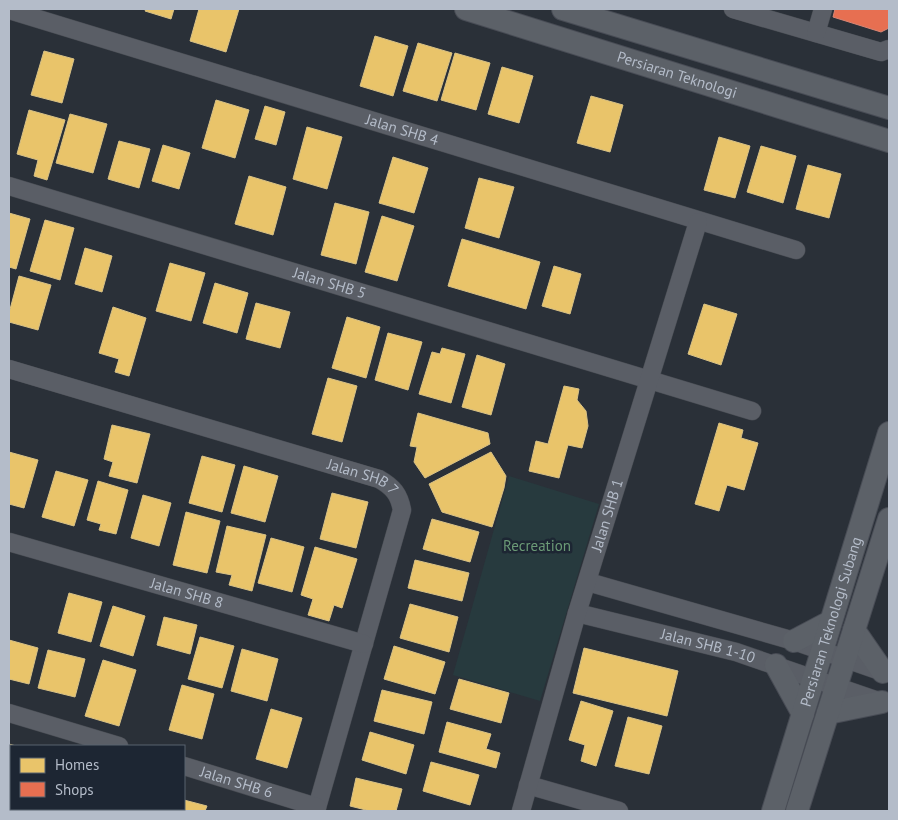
<svg xmlns="http://www.w3.org/2000/svg" width="898" height="820" font-family="'PT Sans',sans-serif">
<style>
.green{fill:#273a3e}
.homes{fill:#e9c46a;stroke:#d9c286}
.shops{fill:#e76f51;stroke:#d88675}
.lines{fill:none;stroke-linecap:round;stroke-linejoin:round}
.minor-casing{stroke:#484c53;stroke-width:19}
.major-casing{stroke:#484c55;stroke-width:24}
.minor{stroke:#5a5e66;stroke-width:18}
.major{stroke:#5c6168;stroke-width:22}
.labels{text-anchor:middle;stroke-width:5;stroke-linejoin:round;paint-order:stroke}
.street-label{font-size:15px;fill:#b4bcc9;stroke:#1d2633}
.park-label{font-size:15px;fill:#6b9a76;stroke:#1d2633}
</style>
<rect width="100%" height="100%" fill="#2a3038"/>
<path class="green" d="M 509,476 L 599,504 L 540,701 L 453,675 Z"/>
<g class="homes">
<path d="M 146,9 L 174,9 L 171,19 L 145,11 Z"/>
<path d="M 199,9 L 239,9 L 226,52 L 190,41 Z"/>
<path d="M 375,36 L 408,46 L 393,96 L 360,86 Z"/>
<path d="M 418,43 L 452,53 L 437,101 L 403,91 Z"/>
<path d="M 44,51 L 74,59 L 62,103 L 31,95 Z"/>
<path d="M 455,53 L 490,63 L 476,110 L 441,100 Z"/>
<path d="M 502,67 L 533,76 L 519,123 L 488,114 Z"/>
<path d="M 591,96 L 623,105 L 610,152 L 577,143 Z"/>
<path d="M 216,100 L 249,110 L 235,158 L 202,148 Z"/>
<path d="M 265,106 L 285,112 L 276,145 L 255,139 Z"/>
<path d="M 29,110 L 65,120 L 47,180 L 34,176 L 38,160 L 17,154 Z"/>
<path d="M 70,114 L 107,124 L 93,173 L 56,163 Z"/>
<path d="M 307,127 L 342,137 L 327,189 L 293,179 Z"/>
<path d="M 719,137 L 750,146 L 735,198 L 704,190 Z"/>
<path d="M 119,141 L 150,149 L 139,188 L 108,179 Z"/>
<path d="M 163,145 L 190,153 L 179,189 L 152,181 Z"/>
<path d="M 761,146 L 796,156 L 783,203 L 747,192 Z"/>
<path d="M 393,157 L 428,168 L 414,213 L 379,203 Z"/>
<path d="M 808,165 L 841,174 L 829,218 L 796,209 Z"/>
<path d="M 249,176 L 286,187 L 273,235 L 235,224 Z"/>
<path d="M 479,178 L 514,187 L 499,238 L 465,228 Z"/>
<path d="M 335,203 L 369,212 L 356,264 L 321,255 Z"/>
<path d="M 9,213 L 30,219 L 16,269 L 9,267 Z"/>
<path d="M 382,216 L 414,226 L 397,281 L 365,272 Z"/>
<path d="M 45,220 L 74,228 L 60,280 L 30,271 Z"/>
<path d="M 462,239 L 540,262 L 526,309 L 448,286 Z"/>
<path d="M 85,248 L 112,256 L 102,292 L 75,284 Z"/>
<path d="M 170,263 L 205,273 L 191,321 L 156,311 Z"/>
<path d="M 554,266 L 581,274 L 570,314 L 542,306 Z"/>
<path d="M 19,276 L 51,285 L 38,330 L 9,322 L 9,313 Z"/>
<path d="M 215,283 L 248,293 L 237,333 L 203,323 Z"/>
<path d="M 256,303 L 290,312 L 280,348 L 246,339 Z"/>
<path d="M 704,304 L 737,314 L 721,365 L 688,354 Z"/>
<path d="M 113,307 L 146,318 L 129,376 L 115,372 L 119,359 L 99,353 Z"/>
<path d="M 347,317 L 380,327 L 366,378 L 332,368 Z"/>
<path d="M 388,333 L 422,342 L 408,390 L 375,380 Z"/>
<path d="M 442,348 L 465,354 L 451,403 L 419,394 L 432,352 L 440,354 Z"/>
<path d="M 477,355 L 505,364 L 491,415 L 462,407 Z"/>
<path d="M 328,378 L 357,386 L 342,442 L 312,434 Z"/>
<path d="M 564,386 L 579,389 L 577,400 L 586,411 L 588,426 L 582,448 L 568,445 L 559,478 L 529,471 L 536,441 L 548,444 Z"/>
<path d="M 418,413 L 488,433 L 490,444 L 425,478 L 414,462 L 417,447 L 410,446 Z"/>
<path d="M 719,423 L 743,430 L 741,438 L 758,443 L 744,490 L 727,485 L 719,511 L 695,504 Z"/>
<path d="M 112,425 L 150,434 L 137,483 L 109,476 L 113,462 L 104,459 Z"/>
<path d="M 9,452 L 38,460 L 24,508 L 9,504 Z"/>
<path d="M 491,452 L 506,476 L 504,488 L 492,527 L 442,512 L 429,484 Z"/>
<path d="M 202,456 L 235,465 L 222,512 L 189,503 Z"/>
<path d="M 244,466 L 278,476 L 265,522 L 231,513 Z"/>
<path d="M 56,471 L 88,480 L 74,526 L 42,517 Z"/>
<path d="M 98,481 L 128,490 L 116,534 L 99,530 L 101,524 L 87,520 Z"/>
<path d="M 332,493 L 368,502 L 356,548 L 320,539 Z"/>
<path d="M 143,495 L 171,503 L 159,546 L 131,538 Z"/>
<path d="M 186,512 L 220,521 L 207,573 L 173,565 Z"/>
<path d="M 432,519 L 479,532 L 470,562 L 423,549 Z"/>
<path d="M 227,526 L 266,535 L 252,591 L 229,585 L 232,575 L 216,572 Z"/>
<path d="M 271,538 L 304,547 L 292,592 L 258,583 Z"/>
<path d="M 315,547 L 357,559 L 342,608 L 334,605 L 329,621 L 308,615 L 313,599 L 301,595 Z"/>
<path d="M 415,560 L 469,573 L 462,601 L 408,588 Z"/>
<path d="M 69,593 L 102,602 L 91,642 L 58,633 Z"/>
<path d="M 410,604 L 458,617 L 449,652 L 400,638 Z"/>
<path d="M 113,606 L 145,616 L 133,656 L 100,646 Z"/>
<path d="M 164,617 L 197,625 L 190,654 L 157,645 Z"/>
<path d="M 200,637 L 234,646 L 222,688 L 188,679 Z"/>
<path d="M 9,640 L 38,648 L 29,684 L 9,679 Z"/>
<path d="M 394,646 L 445,662 L 435,694 L 384,679 Z"/>
<path d="M 584,648 L 678,671 L 667,716 L 573,693 Z"/>
<path d="M 242,649 L 278,659 L 267,701 L 231,691 Z"/>
<path d="M 48,650 L 85,659 L 75,697 L 38,688 Z"/>
<path d="M 103,660 L 136,670 L 119,726 L 85,716 Z"/>
<path d="M 459,679 L 509,693 L 501,723 L 450,709 Z"/>
<path d="M 182,685 L 214,694 L 202,739 L 169,730 Z"/>
<path d="M 382,690 L 432,702 L 424,734 L 374,721 Z"/>
<path d="M 581,701 L 613,711 L 596,766 L 581,761 L 585,745 L 569,740 Z"/>
<path d="M 271,709 L 302,718 L 287,768 L 256,759 Z"/>
<path d="M 628,717 L 662,726 L 649,774 L 615,766 Z"/>
<path d="M 447,722 L 491,734 L 486,749 L 500,753 L 496,768 L 439,752 Z"/>
<path d="M 370,732 L 414,745 L 406,774 L 362,760 Z"/>
<path d="M 9,744 L 16,746 L 11,746 L 11,785 L 9,784 Z"/>
<path d="M 431,762 L 479,775 L 470,805 L 423,791 Z"/>
<path d="M 356,778 L 402,789 L 396,811 L 370,811 L 350,806 Z"/>
<path d="M 184,800 L 207,806 L 205,811 L 149,811 L 150,809 L 184,809 Z"/>
</g>
<path class="shops" d="M 835,9 L 889,9 L 889,28 L 881,32 L 833,17 Z"/>
<g class="lines">
<defs>
<g id="minor">
<path d="M 733,9 L 881,52 L 889,49"/>
<path id="s1" d="M 9,10 L 796,250"/>
<path d="M 816,33 L 823,9"/>
<path id="s2" d="M 9,186 L 752,411"/>
<path id="s3" d="M 9,369 L 379,479 C 393,487 399,494 402,510 L 316,811"/>
<path id="s4" d="M 9,542 L 364,644"/>
<path d="M 588,582 L 794,641 L 886,673"/>
<path id="s5" d="M 577,613 L 736,652 L 884,703"/>
<path d="M 9,713 L 119,746"/>
<path id="s6" d="M 184,766 L 317,807"/>
<path d="M 528,785 L 619,811"/>
<path d="M 119,811 L 120,809"/>
<path id="s7" d="M 521,811 L 577,613 L 698,222"/>
</g>
<g id="major">
<path id="s8" d="M 466,9 L 889,141"/>
<path d="M 563,9 L 889,108"/>
<path d="M 854,630 L 883,672"/>
<path d="M 794,641 L 830,622"/>
<path d="M 776,665 L 803,714"/>
<path d="M 828,713 L 882,702"/>
<path id="s9" d="M 773,811 L 889,433"/>
<path d="M 797,811 L 889,519"/>
</g>
</defs>
<use href="#minor" class="minor-casing"/>
<use href="#major" class="major-casing"/>
<use href="#minor" class="minor"/>
<use href="#major" class="major"/>
</g>
<g class="labels">
<g class="street-label">
<text dy="5" stroke="none"><textPath href="#s8" startOffset="221">Persiaran Teknologi</textPath></text>
<text dy="5" stroke="none"><textPath href="#s1" startOffset="411">Jalan SHB 4</textPath></text>
<text dy="5" stroke="none"><textPath href="#s2" startOffset="335">Jalan SHB 5</textPath></text>
<text dy="5" stroke="none"><textPath href="#s3" startOffset="370">Jalan SHB 7</textPath></text>
<text dy="5" stroke="none"><textPath href="#s7" startOffset="308">Jalan SHB 1</textPath></text>
<text dy="5" stroke="none"><textPath href="#s4" startOffset="185">Jalan SHB 8</textPath></text>
<text dy="5" stroke="none"><textPath href="#s9" startOffset="198">Persiaran Teknologi Subang</textPath></text>
<text dy="5" stroke="none"><textPath href="#s5" startOffset="135">Jalan SHB 1-10</textPath></text>
<text dy="5" stroke="none"><textPath href="#s6" startOffset="55">Jalan SHB 6</textPath></text>
</g>
<g class="park-label">
<text x="537" y="551">Recreation</text>
</g>
</g>
<rect width="898" height="820" fill="none" stroke="#b4bcc9" stroke-width="20"/>
<rect x="10" y="745" width="175" height="65" fill="#1d2633" stroke="#59626f"/>
<rect x="20" y="758" width="25" height="15" fill="#e9c46a" stroke="#59626f"/>
<text x="55" y="770" font-size="15" fill="#b4bcc9">Homes</text>
<rect x="20" y="782" width="25" height="15" fill="#e76f51" stroke="#59626f"/>
<text x="55" y="795" font-size="15" fill="#b4bcc9">Shops</text>
</svg>
